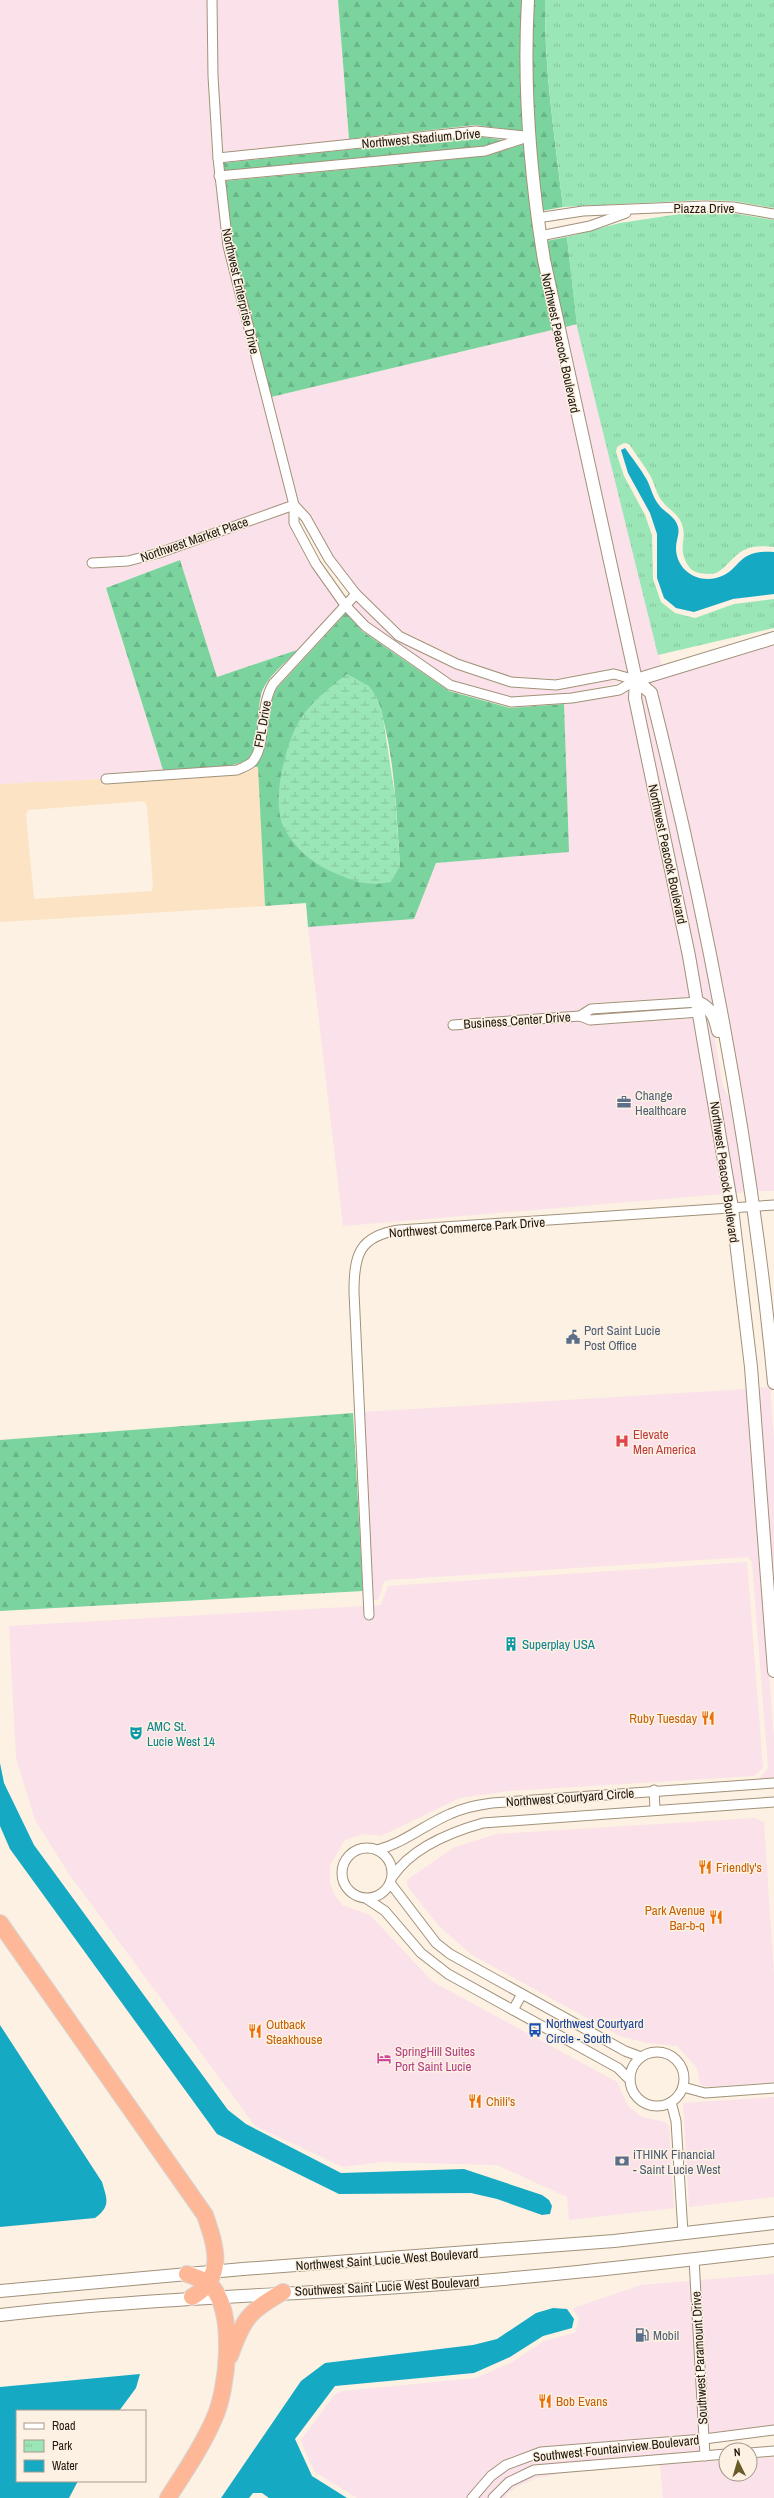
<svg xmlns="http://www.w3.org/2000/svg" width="774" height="2498" font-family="'Archivo Narrow',sans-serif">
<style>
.commercial{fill:#fae1ea}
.built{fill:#fbe3c4;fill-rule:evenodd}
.forest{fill:url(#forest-firs);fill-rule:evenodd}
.wetland{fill:url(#wetland-marsh)}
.park{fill:url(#park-tufts)}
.water{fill:#16a9c4}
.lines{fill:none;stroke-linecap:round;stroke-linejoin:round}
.street-casing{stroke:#a2917a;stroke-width:11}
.secondary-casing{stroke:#a2917a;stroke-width:14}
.highway-casing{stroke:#d7d5d4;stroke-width:18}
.street{stroke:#fff;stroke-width:9}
.secondary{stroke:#fff;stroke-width:12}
.highway{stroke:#feb897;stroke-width:16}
.labels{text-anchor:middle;stroke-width:3;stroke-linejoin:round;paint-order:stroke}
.street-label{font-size:13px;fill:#1f180f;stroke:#fcf1e2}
.service-label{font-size:13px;fill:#4e5e75;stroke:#fcf1e2;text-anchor:start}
.health-label{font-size:13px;fill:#be3a42;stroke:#fcf1e2;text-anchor:start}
.culture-label{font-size:13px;fill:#0d838f;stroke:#fcf1e2;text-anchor:start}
.food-label{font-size:13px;fill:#c56008;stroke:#fcf1e2;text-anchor:start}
.transit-label{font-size:13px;fill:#164399;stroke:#fcf1e2;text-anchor:start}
.hotel-label{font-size:13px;fill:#b23c85;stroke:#fcf1e2;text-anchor:start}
</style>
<defs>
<pattern id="forest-firs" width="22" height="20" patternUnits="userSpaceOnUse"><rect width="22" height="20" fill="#7bd49e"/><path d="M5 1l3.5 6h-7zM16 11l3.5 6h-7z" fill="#6ab587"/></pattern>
<pattern id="wetland-marsh" width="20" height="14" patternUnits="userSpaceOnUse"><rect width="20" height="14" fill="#9be6b6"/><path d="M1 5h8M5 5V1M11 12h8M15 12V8" fill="none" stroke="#85c59b"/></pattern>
<pattern id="park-tufts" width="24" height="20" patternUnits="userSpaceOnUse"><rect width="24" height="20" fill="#9be6b6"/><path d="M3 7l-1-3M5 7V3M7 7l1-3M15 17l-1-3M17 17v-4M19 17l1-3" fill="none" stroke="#85c59b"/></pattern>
</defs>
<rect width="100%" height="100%" fill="#fcf1e2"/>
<g class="commercial">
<path d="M 0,0 L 207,0 L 208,76 L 212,153 L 224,247 L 288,502 L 157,548 L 127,556 L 87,558 L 88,568 L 128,567 L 160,559 L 289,512 L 290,525 L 312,567 L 339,605 L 297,650 L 217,677 L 180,560 L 106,589 L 163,770 L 102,774 L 102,779 L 0,784 Z"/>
<path d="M 217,0 L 338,0 L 349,139 L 222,152 L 217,76 Z"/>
<path d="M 577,324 L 662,666 L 639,673 L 562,328 Z"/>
<path d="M 552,330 L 582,457 L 629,673 L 614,669 L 556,679 L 511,677 L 459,659 L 402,631 L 359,590 L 333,556 L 310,515 L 299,503 L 271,397 Z"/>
<path d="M 356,601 L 397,641 L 456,669 L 510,688 L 556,690 L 614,680 L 622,682 L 572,693 L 512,697 L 452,680 L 368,622 L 352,605 Z"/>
<path d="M 774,643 L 774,1191 L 756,1191 L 744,1105 L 647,682 Z"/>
<path d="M 630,689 L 692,997 L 591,1003 L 576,1011 L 448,1020 L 449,1030 L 577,1021 L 591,1025 L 696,1018 L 724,1194 L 343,1226 L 308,927 L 414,919 L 436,863 L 568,852 L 564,704 L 620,695 Z"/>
<path d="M 640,690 L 647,696 L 682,844 L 717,1011 L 711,1003 L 703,999 L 640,697 Z"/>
<path d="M 705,1012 L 714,1034 L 723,1087 L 733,1105 L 747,1192 L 734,1193 Z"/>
<path d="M 770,1387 L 774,1439 L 774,1600 L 758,1388 Z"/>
<path d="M 748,1389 L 774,1741 L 774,1778 L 759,1779 L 768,1768 L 752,1562 L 748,1557 L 387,1580 L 384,1582 L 378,1600 L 373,1600 L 364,1412 Z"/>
<path d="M 747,1562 L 763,1768 L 754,1776 L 509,1791 L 460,1798 L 381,1836 L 364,1834 L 345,1840 L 330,1865 L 330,1883 L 334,1894 L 342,1905 L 370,1915 L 433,1982 L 617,2082 L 628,2106 L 642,2117 L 665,2122 L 669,2126 L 674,2208 L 569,2220 L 567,2197 L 497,2165 L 382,2162 L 343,2167 L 255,2126 L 69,1874 L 35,1820 L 16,1758 L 9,1626 L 381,1605 L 388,1586 Z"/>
<path d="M 755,1818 L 764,1822 L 774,1975 L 774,2082 L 707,2087 L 700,2084 L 697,2068 L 677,2046 L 647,2043 L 620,2036 L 472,1955 L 439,1926 L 408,1887 L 407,1880 L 453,1848 L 496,1834 Z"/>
<path d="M 774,2097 L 774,2197 L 689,2207 L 683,2103 Z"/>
<path d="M 774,2274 L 774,2425 L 708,2433 L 704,2325 L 700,2280 Z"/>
<path d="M 690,2281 L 695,2325 L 698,2434 L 540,2447 L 503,2460 L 487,2473 L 466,2498 L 357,2498 L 315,2472 L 305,2451 L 301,2440 L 335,2394 L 343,2391 L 476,2378 L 512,2362 L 544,2341 L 575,2333 L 579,2318 L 573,2309 L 576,2307 L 641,2285 Z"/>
<path d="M 699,2444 L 700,2451 L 534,2465 L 507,2478 L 498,2484 L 487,2498 L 479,2498 L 494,2481 L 508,2470 L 542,2458 Z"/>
<path d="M 774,2457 L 774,2498 L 663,2498 L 660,2465 L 726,2460 L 726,2474 L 750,2474 L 750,2458 Z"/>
<path d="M 570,2472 L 537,2478 L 518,2486 L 507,2494 L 506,2498 L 500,2498 L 505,2492 L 525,2479 L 535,2476 Z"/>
</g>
<path class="built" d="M 254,767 L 258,767 L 265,906 L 0,922 L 0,784 L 102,779 L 102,785 L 237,775 ZM 144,801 L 147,806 L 153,886 L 152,891 L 34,899 L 26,815 L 28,810 Z"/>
<g class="forest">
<path d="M 338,0 L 523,0 L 523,131 L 475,125 L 349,139 Z"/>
<path d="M 533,0 L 545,0 C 544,69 555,139 563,207 L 541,211 C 533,140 531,71 533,0 Z"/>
<path d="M 476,136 L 503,140 L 484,146 L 224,171 L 223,163 Z"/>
<path d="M 524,144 L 530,208 L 552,330 L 271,397 L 233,245 L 225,181 L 486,156 Z"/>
<path d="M 567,237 L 577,324 L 562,328 L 546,241 Z"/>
<path d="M 180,560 L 217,677 L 297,650 C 286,663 265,678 261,695 C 257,711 259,746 249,758 C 239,770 180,768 163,770 L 106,588 Z"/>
<path d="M 346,613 L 362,631 L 449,691 L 510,708 L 564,704 L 569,852 L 436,863 L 414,919 L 308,927 L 306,903 L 265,906 L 258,767 L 254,767 C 272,750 263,710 277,688 ZM 376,696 C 395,748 396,811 400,866 Z"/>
<path d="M 353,1413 L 363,1591 L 0,1611 L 0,1440 Z"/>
</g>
<path class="wetland" d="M 347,674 L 369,686 L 376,696 L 382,711 L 395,796 L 400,866 L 391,882 C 364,887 354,881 330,871 C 310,862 293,846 283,826 C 271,799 286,741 301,718 C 314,699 330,687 347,674 Z"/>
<g class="park">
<path d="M 545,0 L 774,0 L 774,208 L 733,201 L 703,200 L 563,207 C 555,139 544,69 545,0 Z"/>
<path d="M 693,212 L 731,213 L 774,220 L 774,547 C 765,546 753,545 744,550 C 733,555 727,568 716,573 C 708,575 695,574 690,568 C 675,549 689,539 681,522 C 677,513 668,509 663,502 C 657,496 655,485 651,477 C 645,466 636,455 629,444 L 624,443 L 617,447 L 616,452 L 624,476 L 645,515 L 652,535 L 653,579 L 661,602 L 675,613 L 695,618 L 734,604 L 774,599 L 774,628 L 658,655 L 577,327 L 567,237 L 620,223 Z"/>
</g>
<g class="water">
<path d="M 625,448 C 632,458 641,469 647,480 C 651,488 653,498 659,505 C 664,512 673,515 677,524 C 681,533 676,539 676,548 C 676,569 696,583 716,578 C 742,572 734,549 774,552 L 774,594 L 733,599 L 694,612 L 676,608 L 664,598 L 657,578 L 657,534 L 650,513 L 628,473 L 621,450 Z"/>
<path d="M 0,1763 L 4,1783 L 34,1845 L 228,2110 L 246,2124 L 341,2173 L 464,2169 L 542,2195 L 549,2200 L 552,2206 L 550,2214 L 542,2215 L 497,2199 L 471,2193 L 339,2194 L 217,2134 L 10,1849 L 0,1826 Z"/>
<path d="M 0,2025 L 102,2182 C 107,2199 111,2206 95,2218 L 0,2227 Z"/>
<path d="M 553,2308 L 567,2309 L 574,2319 L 572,2328 L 543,2336 L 510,2357 L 474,2373 L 335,2386 L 295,2439 L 312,2476 L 347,2498 L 269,2498 L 262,2493 L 253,2493 L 249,2498 L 221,2498 L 301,2381 L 325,2363 L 473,2345 L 497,2339 L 536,2313 Z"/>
<path d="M 140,2374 L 136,2388 L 119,2411 L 17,2411 L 17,2481 L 78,2481 L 69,2498 L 0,2498 L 0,2387 Z"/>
</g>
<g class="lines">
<defs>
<g id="street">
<path d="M 212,0 L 213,76 L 218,158 L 228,246 L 294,505 L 294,523 L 316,564 L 345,605 L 365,626 L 450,685 L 511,702 L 572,698 L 619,690 L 636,680"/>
<path d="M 218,158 L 476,131 L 525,136"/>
<path d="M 219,176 L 485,151 L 528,137"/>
<path d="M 537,218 L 583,211 L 705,206 L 733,207 L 774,214"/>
<path d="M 540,236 L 590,226 L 626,213"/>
<path d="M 294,505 L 306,518 L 329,559 L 356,594 L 399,636 L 457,664 L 511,682 L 556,685 L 614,674 L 636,680"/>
<path d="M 92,563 L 128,561 L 159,553 L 294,505"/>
<path d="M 106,779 L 237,770 C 242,768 250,765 253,761 C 267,743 259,707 273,684 L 356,594"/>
<path d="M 580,1016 L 591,1009 L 698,1002"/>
<path d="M 453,1025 L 580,1016 L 590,1020 L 700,1012"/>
<path d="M 369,1615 L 354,1292 C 354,1255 359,1236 399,1230 L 774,1205"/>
<path d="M 654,1790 L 655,1809"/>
<circle cx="367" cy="1873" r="25"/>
<path d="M 377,1850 C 404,1843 424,1825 450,1814 C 463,1808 477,1805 492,1803 L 774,1783"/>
<path d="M 393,1876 C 412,1848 451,1832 483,1823 L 774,1802"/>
<path d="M 391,1884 L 436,1943 L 450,1954 L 625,2051 L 641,2057"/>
<path d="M 367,1899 L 385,1911 L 421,1953 L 448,1974 L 618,2068 L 630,2080"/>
<path d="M 513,2010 L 522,1994"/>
<circle cx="657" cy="2079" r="27"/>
<path d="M 683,2087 L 705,2093 L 774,2088"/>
<path d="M 671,2102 L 676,2121 L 683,2233"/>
<path d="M 694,2259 L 705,2456"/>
<path d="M 750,2453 L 774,2451"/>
<path d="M 472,2498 L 491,2476 L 506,2465 L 541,2452 L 704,2439 L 774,2430"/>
<path d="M 493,2498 L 509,2482 L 534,2470 L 726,2454"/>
</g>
<g id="secondary">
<path d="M 528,0 C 523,88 530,174 544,260 L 636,680 L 635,698 L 689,956 L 732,1208 L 751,1367 L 774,1671"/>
<path d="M 636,680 L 651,693 C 708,920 752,1150 774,1383"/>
<path d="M 636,680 L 774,638"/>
<path d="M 698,1002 C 712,1009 715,1017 718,1031"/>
<path d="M 0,2291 L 243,2269 L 614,2241 L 774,2223"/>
<path d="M 0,2315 C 128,2300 257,2296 385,2288 C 516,2280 645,2265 774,2250"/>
</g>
<g id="highway">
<path d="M 0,1923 L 205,2215 C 216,2247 226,2277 192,2297"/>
<path d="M 230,2356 C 243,2319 249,2311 283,2292"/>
<path d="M 168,2498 C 184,2473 202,2447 214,2419 C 228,2388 235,2316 213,2288 C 206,2280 196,2277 187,2274"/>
</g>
</defs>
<use href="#street" class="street-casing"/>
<use href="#secondary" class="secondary-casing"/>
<use href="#highway" class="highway-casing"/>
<use href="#street" class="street"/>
<use href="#secondary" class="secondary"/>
<use href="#highway" class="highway"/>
</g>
<defs>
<symbol id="office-bare" viewBox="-9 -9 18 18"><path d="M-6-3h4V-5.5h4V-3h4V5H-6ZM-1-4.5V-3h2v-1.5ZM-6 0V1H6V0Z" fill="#5c6f8a" stroke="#fcf1e2" stroke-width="2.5" paint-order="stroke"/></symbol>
<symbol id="civic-bare" viewBox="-9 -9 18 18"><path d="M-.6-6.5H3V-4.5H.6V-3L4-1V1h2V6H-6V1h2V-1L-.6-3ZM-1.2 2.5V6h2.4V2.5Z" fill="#5c6f8a" stroke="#fcf1e2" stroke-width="2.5" paint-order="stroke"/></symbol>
<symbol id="hospital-bare" viewBox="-9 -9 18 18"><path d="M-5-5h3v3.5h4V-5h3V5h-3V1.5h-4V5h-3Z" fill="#e0444e" stroke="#fcf1e2" stroke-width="2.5" paint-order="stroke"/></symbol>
<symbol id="building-bare" viewBox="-9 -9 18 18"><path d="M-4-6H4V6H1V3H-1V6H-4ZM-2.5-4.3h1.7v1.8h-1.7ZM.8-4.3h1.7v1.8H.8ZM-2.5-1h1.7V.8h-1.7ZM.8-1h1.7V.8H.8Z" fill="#0f9aa8" stroke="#fcf1e2" stroke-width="2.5" paint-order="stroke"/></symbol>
<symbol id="restaurant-bare" viewBox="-9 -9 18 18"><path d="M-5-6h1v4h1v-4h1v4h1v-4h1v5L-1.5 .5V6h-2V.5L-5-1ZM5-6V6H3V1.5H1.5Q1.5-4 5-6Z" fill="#e8710a" stroke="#fcf1e2" stroke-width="2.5" paint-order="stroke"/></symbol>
<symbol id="theatre-bare" viewBox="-9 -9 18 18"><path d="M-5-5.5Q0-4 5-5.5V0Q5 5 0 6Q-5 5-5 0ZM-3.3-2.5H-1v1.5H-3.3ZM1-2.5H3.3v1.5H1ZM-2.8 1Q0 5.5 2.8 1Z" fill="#0f9aa8" stroke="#fcf1e2" stroke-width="2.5" paint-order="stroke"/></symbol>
<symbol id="bus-bare" viewBox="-9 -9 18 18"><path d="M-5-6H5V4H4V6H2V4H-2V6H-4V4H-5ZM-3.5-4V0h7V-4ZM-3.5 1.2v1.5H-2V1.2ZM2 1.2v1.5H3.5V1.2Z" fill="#1a4fb4" stroke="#fcf1e2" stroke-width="2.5" paint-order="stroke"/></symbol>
<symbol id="hotel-bare" viewBox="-9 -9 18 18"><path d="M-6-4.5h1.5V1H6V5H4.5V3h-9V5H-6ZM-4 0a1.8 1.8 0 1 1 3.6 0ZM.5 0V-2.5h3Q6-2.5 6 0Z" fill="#d1479c" stroke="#fcf1e2" stroke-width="2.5" paint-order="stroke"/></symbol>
<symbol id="bank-bare" viewBox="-9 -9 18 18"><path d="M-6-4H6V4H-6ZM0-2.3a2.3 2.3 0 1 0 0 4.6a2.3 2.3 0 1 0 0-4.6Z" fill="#5c6f8a" stroke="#fcf1e2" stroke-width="2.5" paint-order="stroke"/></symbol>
<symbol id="fuel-bare" viewBox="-9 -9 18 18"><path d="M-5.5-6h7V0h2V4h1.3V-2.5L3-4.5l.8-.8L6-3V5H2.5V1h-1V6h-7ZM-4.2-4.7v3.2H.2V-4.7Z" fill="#5c6f8a" stroke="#fcf1e2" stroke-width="2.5" paint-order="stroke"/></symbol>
</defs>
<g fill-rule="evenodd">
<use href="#office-bare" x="614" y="1092" width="20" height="20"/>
<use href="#civic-bare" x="563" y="1327" width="20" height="20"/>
<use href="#hospital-bare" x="612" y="1431" width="20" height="20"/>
<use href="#building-bare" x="501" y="1634" width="20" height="20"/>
<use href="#restaurant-bare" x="698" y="1708" width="20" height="20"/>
<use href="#theatre-bare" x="126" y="1723" width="20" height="20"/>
<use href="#restaurant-bare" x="695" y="1857" width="20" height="20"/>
<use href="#restaurant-bare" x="706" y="1907" width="20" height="20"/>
<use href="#bus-bare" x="525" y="2020" width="20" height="20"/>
<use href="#restaurant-bare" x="245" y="2021" width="20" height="20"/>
<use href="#hotel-bare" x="374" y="2048" width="20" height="20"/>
<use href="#restaurant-bare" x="465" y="2091" width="20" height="20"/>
<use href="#bank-bare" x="612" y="2151" width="20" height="20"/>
<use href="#fuel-bare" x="632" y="2325" width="20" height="20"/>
<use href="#restaurant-bare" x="535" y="2391" width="20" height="20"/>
</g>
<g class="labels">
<g class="street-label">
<text transform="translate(421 138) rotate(-5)" y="5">Northwest Stadium Drive</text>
<text x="704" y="213">Piazza Drive</text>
<text transform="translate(241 291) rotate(77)" y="5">Northwest Enterprise Drive</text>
<text transform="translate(561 343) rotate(78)" y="5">Northwest Peacock Boulevard</text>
<text transform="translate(194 539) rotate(-19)" y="5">Northwest Market Place</text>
<text transform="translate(262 724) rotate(-80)" y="5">FPL Drive</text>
<text transform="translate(668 854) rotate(78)" y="5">Northwest Peacock Boulevard</text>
<text transform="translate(517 1020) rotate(-4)" y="5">Business Center Drive</text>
<text transform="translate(725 1172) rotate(82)" y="5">Northwest Peacock Boulevard</text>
<text transform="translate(467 1227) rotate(-4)" y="5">Northwest Commerce Park Drive</text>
<text transform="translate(570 1797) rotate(-4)" y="5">Northwest Courtyard Circle</text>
<text transform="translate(387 2259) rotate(-4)" y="5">Northwest Saint Lucie West Boulevard</text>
<text transform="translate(387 2286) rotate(-3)" y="5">Southwest Saint Lucie West Boulevard</text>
<text transform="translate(699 2358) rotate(-93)" y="5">Southwest Paramount Drive</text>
<text transform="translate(616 2448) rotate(-6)" y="5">Southwest Fountainview Boulevard</text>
</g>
<g class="service-label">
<text x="635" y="1100">Change<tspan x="635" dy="15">Healthcare</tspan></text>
<text x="584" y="1335">Port Saint Lucie<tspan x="584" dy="15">Post Office</tspan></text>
<text x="633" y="2159">iTHINK Financial<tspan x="633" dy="15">- Saint Lucie West</tspan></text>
<text x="653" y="2340">Mobil</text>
</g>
<g class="health-label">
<text x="633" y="1439">Elevate<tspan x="633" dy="15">Men America</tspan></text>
</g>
<g class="culture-label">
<text x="522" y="1649">Superplay USA</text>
<text x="147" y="1731">AMC St.<tspan x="147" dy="15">Lucie West 14</tspan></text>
</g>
<g class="food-label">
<text x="697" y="1723" text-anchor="end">Ruby Tuesday</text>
<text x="716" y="1872">Friendly's</text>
<text x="705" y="1915" text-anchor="end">Park Avenue<tspan x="705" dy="15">Bar-b-q</tspan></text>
<text x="266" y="2029">Outback<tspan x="266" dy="15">Steakhouse</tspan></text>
<text x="486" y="2106">Chili's</text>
<text x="556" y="2406">Bob Evans</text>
</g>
<g class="transit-label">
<text x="546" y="2028">Northwest Courtyard<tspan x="546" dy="15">Circle - South</tspan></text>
</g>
<g class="hotel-label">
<text x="395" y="2056">SpringHill Suites<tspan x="395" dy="15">Port Saint Lucie</tspan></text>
</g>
</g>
<rect x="16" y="2410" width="130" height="72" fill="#fcf1e2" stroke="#a49a8e"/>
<rect x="24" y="2423" width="20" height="6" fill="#ffffff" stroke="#a49a8e"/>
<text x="52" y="2430" font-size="12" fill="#1f180f">Road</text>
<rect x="24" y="2440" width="20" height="12" fill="url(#park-tufts)" stroke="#a49a8e"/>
<text x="52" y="2450" font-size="12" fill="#1f180f">Park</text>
<rect x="24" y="2460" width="20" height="12" fill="#16a9c4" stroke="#a49a8e"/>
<text x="52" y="2470" font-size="12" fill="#1f180f">Water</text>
<g transform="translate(738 2462) rotate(355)"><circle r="19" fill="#fcf1e2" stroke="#a49a8e"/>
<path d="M0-3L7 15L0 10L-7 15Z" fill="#685b28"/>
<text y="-6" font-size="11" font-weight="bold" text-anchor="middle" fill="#1f180f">N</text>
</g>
</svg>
